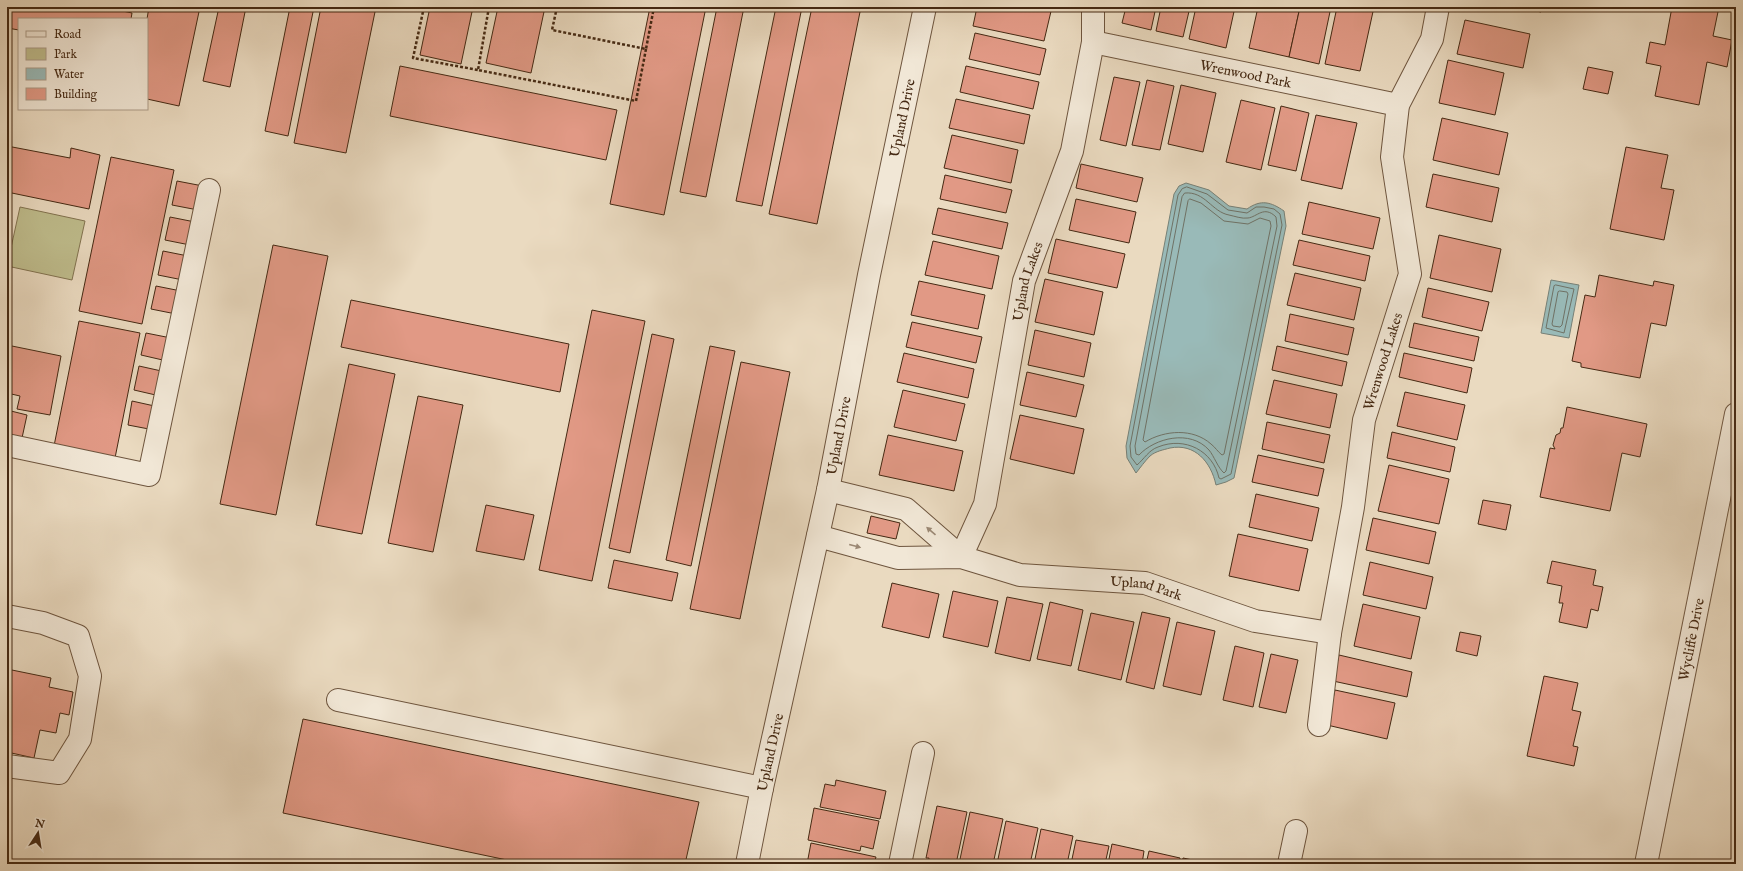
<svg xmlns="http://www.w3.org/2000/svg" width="1743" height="871" font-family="'IM FELL English',serif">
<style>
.green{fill:#bfbd8d;stroke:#827350}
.water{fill:#99bab8;stroke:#778076}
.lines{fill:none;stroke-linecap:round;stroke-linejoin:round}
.shore{stroke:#6f7266;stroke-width:1}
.building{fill:#e19985;stroke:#452913}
.minor-casing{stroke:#6e553e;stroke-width:24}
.path{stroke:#452913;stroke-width:2.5;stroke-dasharray:3 2;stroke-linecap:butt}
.minor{stroke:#f1e7d6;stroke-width:22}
.oneway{fill:#9b8874}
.labels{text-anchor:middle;stroke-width:3;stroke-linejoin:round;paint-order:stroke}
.street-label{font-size:14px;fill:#452913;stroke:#f1e7d6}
</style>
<rect width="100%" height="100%" fill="#eadac0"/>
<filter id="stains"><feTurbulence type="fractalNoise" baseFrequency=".005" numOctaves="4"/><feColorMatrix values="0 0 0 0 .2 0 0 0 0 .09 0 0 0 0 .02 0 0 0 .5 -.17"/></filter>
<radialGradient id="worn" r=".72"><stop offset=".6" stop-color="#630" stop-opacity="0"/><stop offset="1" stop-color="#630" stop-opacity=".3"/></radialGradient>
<path class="green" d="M 20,207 L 85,221 L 72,280 L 7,266 Z"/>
<g class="water">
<path d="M 1186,183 L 1209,190 L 1229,206 L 1247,209 C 1261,199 1271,202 1284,211 L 1286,226 L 1234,478 L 1226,482 L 1216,485 C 1211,462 1195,443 1170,448 C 1163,450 1156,451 1150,456 C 1145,461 1140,468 1136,473 L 1127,458 L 1126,446 L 1174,194 L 1179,186 Z"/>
<path d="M 1551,280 L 1579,285 L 1569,338 L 1541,333 Z"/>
</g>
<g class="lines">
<g class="shore">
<path d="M 1187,187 L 1207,194 L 1228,210 L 1247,213 L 1256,207 L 1264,207 L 1274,209 L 1280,214 L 1282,225 L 1231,474 L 1221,479 L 1219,478 C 1213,451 1185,436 1158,447 C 1149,450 1144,459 1137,465 L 1131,457 L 1130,446 L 1178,195 L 1182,189 Z"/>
<path d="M 1185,193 C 1205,191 1212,212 1229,215 C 1234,216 1242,219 1248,218 C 1257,217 1264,205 1276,217 L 1277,226 L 1226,471 L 1224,473 C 1218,468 1214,456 1209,450 C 1190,429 1155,438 1139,455 L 1136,454 L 1135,446 L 1182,197 Z"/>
<path d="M 1190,199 L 1201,203 L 1224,221 L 1248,224 L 1260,218 L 1270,221 L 1271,226 L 1224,454 L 1222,455 C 1218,452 1215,447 1211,444 C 1193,428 1165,430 1145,442 L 1143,440 L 1188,201 Z"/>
<path d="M 1556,285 L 1574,289 L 1564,333 L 1546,328 L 1554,286 Z"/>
<path d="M 1560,291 L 1567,292 L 1568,294 L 1562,325 L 1560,327 L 1553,326 L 1552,324 L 1558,292 Z"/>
</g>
</g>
<g class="building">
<path d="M 7,7 L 104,7 L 132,13 L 131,19 L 19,19 L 19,30 L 7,28 Z"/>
<path d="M 149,7 L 200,7 L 179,106 L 147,99 L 147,19 Z"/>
<path d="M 219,7 L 246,7 L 230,87 L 203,81 Z"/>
<path d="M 290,7 L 314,7 L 288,136 L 265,131 Z"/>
<path d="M 321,7 L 376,7 L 346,153 L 294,143 Z"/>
<path d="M 430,7 L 473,7 L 461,64 L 420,55 Z"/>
<path d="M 498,7 L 545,7 L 531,73 L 486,63 Z"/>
<path d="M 650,7 L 706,7 L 664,215 L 610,204 Z"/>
<path d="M 717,7 L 744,7 L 706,197 L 680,192 Z"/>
<path d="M 776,7 L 802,7 L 762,206 L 736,201 Z"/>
<path d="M 812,7 L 861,7 L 817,224 L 769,214 Z"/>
<path d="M 977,7 L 1052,7 L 1044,41 L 973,26 Z"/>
<path d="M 1126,7 L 1156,7 L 1151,30 L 1122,23 Z"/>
<path d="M 1161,7 L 1190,7 L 1183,37 L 1156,31 Z"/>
<path d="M 1196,7 L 1235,7 L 1226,48 L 1189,39 Z"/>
<path d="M 1258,7 L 1300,7 L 1289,57 L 1249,48 Z"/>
<path d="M 1300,7 L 1331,7 L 1319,64 L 1289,57 Z"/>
<path d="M 1337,7 L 1374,7 L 1360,71 L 1325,64 Z"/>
<path d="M 1516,7 L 1542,7 L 1541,12 Z"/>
<path d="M 1672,7 L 1719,7 L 1713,36 L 1732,40 L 1727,67 L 1707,62 L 1699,105 L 1655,96 L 1661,66 L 1646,63 L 1650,42 L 1665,45 Z"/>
<path d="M 1465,20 L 1530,34 L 1523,68 L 1457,54 Z"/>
<path d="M 975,33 L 1046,49 L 1040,75 L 969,59 Z"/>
<path d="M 1448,60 L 1504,73 L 1495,115 L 1439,103 Z"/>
<path d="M 400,66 L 617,110 L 606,160 L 390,116 Z"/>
<path d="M 966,66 L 1039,82 L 1033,109 L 960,92 Z"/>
<path d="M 1588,67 L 1613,72 L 1608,94 L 1583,89 Z"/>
<path d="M 1114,77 L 1140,82 L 1126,146 L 1100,140 Z"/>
<path d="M 1147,80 L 1174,86 L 1160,150 L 1132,145 Z"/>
<path d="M 1181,85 L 1216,93 L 1203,152 L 1168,144 Z"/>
<path d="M 956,99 L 1030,115 L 1024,144 L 949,128 Z"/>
<path d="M 1241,100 L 1275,108 L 1261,170 L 1226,162 Z"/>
<path d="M 1281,106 L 1309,113 L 1296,171 L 1268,165 Z"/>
<path d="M 1316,115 L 1357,123 L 1342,189 L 1301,180 Z"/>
<path d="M 1442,118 L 1508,133 L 1499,175 L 1433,160 Z"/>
<path d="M 952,135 L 1018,150 L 1011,183 L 944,168 Z"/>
<path d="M 7,146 L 70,158 L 71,148 L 100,155 L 89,209 L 7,192 Z"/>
<path d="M 1626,147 L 1668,155 L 1661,188 L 1674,190 L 1664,240 L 1610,229 Z"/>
<path d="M 111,157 L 174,170 L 142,324 L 79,311 Z"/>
<path d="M 1081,164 L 1143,178 L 1137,202 L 1076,188 Z"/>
<path d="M 1433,174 L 1499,188 L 1492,222 L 1426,207 Z"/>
<path d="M 945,175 L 1012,190 L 1006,213 L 940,199 Z"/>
<path d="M 177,181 L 203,186 L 198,210 L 172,205 Z"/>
<path d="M 1076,199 L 1136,212 L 1129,243 L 1069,230 Z"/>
<path d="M 1309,202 L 1380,218 L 1373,249 L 1302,234 Z"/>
<path d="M 938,208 L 1008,223 L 1002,249 L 932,234 Z"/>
<path d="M 170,217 L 195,222 L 190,245 L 165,240 Z"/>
<path d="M 1439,235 L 1501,249 L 1492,292 L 1430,278 Z"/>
<path d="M 1056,239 L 1125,254 L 1117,288 L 1048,273 Z"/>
<path d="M 1299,240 L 1370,256 L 1365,281 L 1293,265 Z"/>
<path d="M 933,241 L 999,256 L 992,289 L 925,275 Z"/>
<path d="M 273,245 L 328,256 L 276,515 L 220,504 Z"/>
<path d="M 163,251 L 188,256 L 183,280 L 158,275 Z"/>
<path d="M 1295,273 L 1361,288 L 1354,320 L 1287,305 Z"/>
<path d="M 1599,275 L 1653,286 L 1654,281 L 1674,285 L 1666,326 L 1651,323 L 1640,378 L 1581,367 L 1581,363 L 1572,361 L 1585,295 L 1595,297 Z"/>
<path d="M 1045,279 L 1103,292 L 1094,335 L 1035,322 Z"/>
<path d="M 919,281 L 985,295 L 978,329 L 911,315 Z"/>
<path d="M 156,286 L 181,291 L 176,314 L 151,309 Z"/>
<path d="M 1428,288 L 1489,302 L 1482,331 L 1422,317 Z"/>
<path d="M 351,300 L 569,344 L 560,392 L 341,347 Z"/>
<path d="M 592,310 L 645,321 L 592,581 L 539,570 Z"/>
<path d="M 1290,314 L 1354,328 L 1348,355 L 1285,341 Z"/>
<path d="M 79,321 L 140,333 L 115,458 L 54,446 Z"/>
<path d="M 912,322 L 982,337 L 976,363 L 906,347 Z"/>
<path d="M 1414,323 L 1479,337 L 1474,361 L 1409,347 Z"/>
<path d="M 1035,330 L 1091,343 L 1084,377 L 1028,365 Z"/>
<path d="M 146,333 L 171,338 L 167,361 L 141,355 Z"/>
<path d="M 652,334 L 674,339 L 630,553 L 609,548 Z"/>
<path d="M 7,345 L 61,356 L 50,415 L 17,409 L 20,396 L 7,393 Z"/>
<path d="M 710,346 L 735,351 L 691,566 L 666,560 Z"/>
<path d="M 1277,346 L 1347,362 L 1342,386 L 1272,370 Z"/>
<path d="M 904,353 L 974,369 L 968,398 L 897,382 Z"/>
<path d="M 1404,353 L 1472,368 L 1467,393 L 1399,377 Z"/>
<path d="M 741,362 L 790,372 L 740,619 L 690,609 Z"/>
<path d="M 349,364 L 395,374 L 362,534 L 316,525 Z"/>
<path d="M 139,366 L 166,372 L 160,396 L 134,390 Z"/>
<path d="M 1027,372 L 1084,385 L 1076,417 L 1020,405 Z"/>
<path d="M 1274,380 L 1337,394 L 1330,428 L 1266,414 Z"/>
<path d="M 903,390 L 965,404 L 956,441 L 894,427 Z"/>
<path d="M 1405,392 L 1465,405 L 1457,440 L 1397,426 Z"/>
<path d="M 418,396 L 463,405 L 433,552 L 388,543 Z"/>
<path d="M 132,401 L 159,407 L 154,430 L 128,425 Z"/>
<path d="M 1567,407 L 1647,424 L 1640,457 L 1622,453 L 1610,511 L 1540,497 L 1550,448 L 1555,449 L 1553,445 L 1556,435 L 1560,433 L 1561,428 L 1563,428 Z"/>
<path d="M 7,410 L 27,415 L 22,438 L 7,435 Z"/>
<path d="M 1020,415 L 1084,429 L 1074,474 L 1010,459 Z"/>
<path d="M 1267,422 L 1330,435 L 1324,463 L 1262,449 Z"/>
<path d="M 1392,432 L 1455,447 L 1450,472 L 1387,458 Z"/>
<path d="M 888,435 L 963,451 L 954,491 L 879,475 Z"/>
<path d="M 1258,455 L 1324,469 L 1318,496 L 1252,482 Z"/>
<path d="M 1389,465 L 1449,479 L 1439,524 L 1378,511 Z"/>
<path d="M 1256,494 L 1319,508 L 1312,541 L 1249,527 Z"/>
<path d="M 1483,500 L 1511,505 L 1506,530 L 1478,524 Z"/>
<path d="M 486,505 L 534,515 L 524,560 L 476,551 Z"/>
<path d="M 871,516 L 900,523 L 896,539 L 867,533 Z"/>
<path d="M 1373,518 L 1436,532 L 1429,564 L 1366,550 Z"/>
<path d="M 1238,534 L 1308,549 L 1299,591 L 1229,576 Z"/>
<path d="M 614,560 L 678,573 L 672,601 L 608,588 Z"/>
<path d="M 1552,561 L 1596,570 L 1593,585 L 1603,587 L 1598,611 L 1591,609 L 1587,628 L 1559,622 L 1563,603 L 1559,603 L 1562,586 L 1547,583 Z"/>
<path d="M 1370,562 L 1433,577 L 1426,609 L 1363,595 Z"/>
<path d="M 892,583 L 939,594 L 929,638 L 882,627 Z"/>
<path d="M 953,591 L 998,601 L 988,647 L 943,637 Z"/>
<path d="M 1007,597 L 1043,604 L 1030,661 L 995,653 Z"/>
<path d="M 1050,602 L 1083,610 L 1071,666 L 1037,659 Z"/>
<path d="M 1363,604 L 1420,617 L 1411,659 L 1354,646 Z"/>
<path d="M 1142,612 L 1170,618 L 1154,689 L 1126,682 Z"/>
<path d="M 1091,613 L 1134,622 L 1121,680 L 1078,670 Z"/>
<path d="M 1177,622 L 1215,631 L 1201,695 L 1163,686 Z"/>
<path d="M 1460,632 L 1481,636 L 1477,656 L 1456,651 Z"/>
<path d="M 1235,646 L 1264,653 L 1253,707 L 1223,700 Z"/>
<path d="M 1271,654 L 1298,660 L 1286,713 L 1259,707 Z"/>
<path d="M 1339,655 L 1412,672 L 1407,697 L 1333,681 Z"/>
<path d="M 7,669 L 51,678 L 49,687 L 73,692 L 69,715 L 60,713 L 56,733 L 40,730 L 34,758 L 7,752 Z"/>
<path d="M 1544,676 L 1578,683 L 1572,710 L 1581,712 L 1573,746 L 1578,747 L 1574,766 L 1527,756 Z"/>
<path d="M 1335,690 L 1395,703 L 1387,739 L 1327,725 Z"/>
<path d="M 303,719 L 699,802 L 685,864 L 526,864 L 283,813 Z"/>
<path d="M 836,780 L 886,791 L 880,819 L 820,807 L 825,784 L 835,786 Z"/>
<path d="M 937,806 L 967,812 L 956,864 L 928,864 L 929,858 L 926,858 Z"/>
<path d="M 814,808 L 879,821 L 873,849 L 861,846 L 860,851 L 808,840 Z"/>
<path d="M 970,812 L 1003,819 L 993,864 L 959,864 Z"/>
<path d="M 1006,821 L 1038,828 L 1030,864 L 997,864 Z"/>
<path d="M 1041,829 L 1073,836 L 1067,864 L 1034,864 Z"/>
<path d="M 1076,840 L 1109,846 L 1105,864 L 1071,864 Z"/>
<path d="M 811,843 L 876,857 L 874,864 L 807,864 Z"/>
<path d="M 1112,844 L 1144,851 L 1142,864 L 1108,864 Z"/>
<path d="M 1149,851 L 1180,858 L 1179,864 L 1146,864 Z"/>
<path d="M 1183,858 L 1212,864 L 1182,864 Z"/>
</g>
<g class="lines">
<defs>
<g id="minor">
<path id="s1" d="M 1093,42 L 1398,105"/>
<path d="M 7,445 L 149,475 L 209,190"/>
<path d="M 828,490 L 906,509 L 961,557"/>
<path id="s2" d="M 818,536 L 898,558 L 961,557 L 1020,575 L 1145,583 L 1255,621 L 1330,633"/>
<path id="s3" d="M 961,557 L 985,504 L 1024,281 L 1072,151 L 1093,42 L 1093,7"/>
<path d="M 7,616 L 43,623 L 78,636 L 90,676 L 80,739 L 59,773 L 7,766"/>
<path d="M 338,700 L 762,788"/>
<path id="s4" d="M 1319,725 L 1330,633 L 1353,507 L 1364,420 L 1410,274 L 1392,157 L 1398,105 L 1432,39 L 1438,7"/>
<path id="s5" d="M 747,864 L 762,788 L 828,490 L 869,275 L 925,7"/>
<path d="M 900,864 L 923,753"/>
<path d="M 1289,864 L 1296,831"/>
<path id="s6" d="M 1646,864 L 1736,414"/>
</g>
</defs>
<use href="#minor" class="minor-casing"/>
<g class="path">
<path d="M 424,7 L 413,58 L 478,70"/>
<path d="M 489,7 L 478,70 L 636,101 L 646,49"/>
<path d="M 557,7 L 552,30 L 646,49 L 654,7"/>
</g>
<use href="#minor" class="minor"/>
</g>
<defs><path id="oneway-solid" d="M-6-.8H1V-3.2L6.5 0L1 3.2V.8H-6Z"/></defs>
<g class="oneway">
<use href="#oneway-solid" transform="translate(931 531) rotate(-139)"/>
<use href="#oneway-solid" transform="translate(855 546) rotate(15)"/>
</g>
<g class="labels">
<g class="street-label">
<text dy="5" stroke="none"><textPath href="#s1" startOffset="156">Wrenwood Park</textPath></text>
<text dy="5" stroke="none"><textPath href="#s5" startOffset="762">Upland Drive</textPath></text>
<text dy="5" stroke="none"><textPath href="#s3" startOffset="285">Upland Lakes</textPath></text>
<text dy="5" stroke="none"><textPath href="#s4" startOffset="370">Wrenwood Lakes</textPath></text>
<text dy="5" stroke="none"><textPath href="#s5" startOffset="438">Upland Drive</textPath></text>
<text dy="5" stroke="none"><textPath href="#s2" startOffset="335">Upland Park</textPath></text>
<text dy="5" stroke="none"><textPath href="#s6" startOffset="229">Wycliffe Drive</textPath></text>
<text dy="5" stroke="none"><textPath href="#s5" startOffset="114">Upland Drive</textPath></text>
</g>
</g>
<rect width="1743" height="871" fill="none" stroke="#eadac0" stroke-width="24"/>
<rect x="8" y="8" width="1727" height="855" fill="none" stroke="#452913" stroke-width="2"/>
<rect x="12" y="12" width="1719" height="847" fill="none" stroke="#452913"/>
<rect x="18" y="18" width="130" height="92" fill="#f1e7d6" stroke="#ac9b88"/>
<rect x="26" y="31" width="20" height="6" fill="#f1e7d6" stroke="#ac9b88"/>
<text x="54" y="38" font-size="12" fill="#452913">Road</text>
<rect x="26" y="48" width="20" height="12" fill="#bfbd8d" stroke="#ac9b88"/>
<text x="54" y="58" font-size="12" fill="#452913">Park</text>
<rect x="26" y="68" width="20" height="12" fill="#99bab8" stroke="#ac9b88"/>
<text x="54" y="78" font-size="12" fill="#452913">Water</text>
<rect x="26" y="88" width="20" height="12" fill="#e19985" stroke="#ac9b88"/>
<text x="54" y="98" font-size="12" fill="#452913">Building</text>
<g transform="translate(38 833) rotate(12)" stroke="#f1e7d6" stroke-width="3" paint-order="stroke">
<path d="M0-3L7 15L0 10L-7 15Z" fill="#452913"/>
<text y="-6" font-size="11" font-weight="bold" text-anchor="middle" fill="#452913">N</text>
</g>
<rect width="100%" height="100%" filter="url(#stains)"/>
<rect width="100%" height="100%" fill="url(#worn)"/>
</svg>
